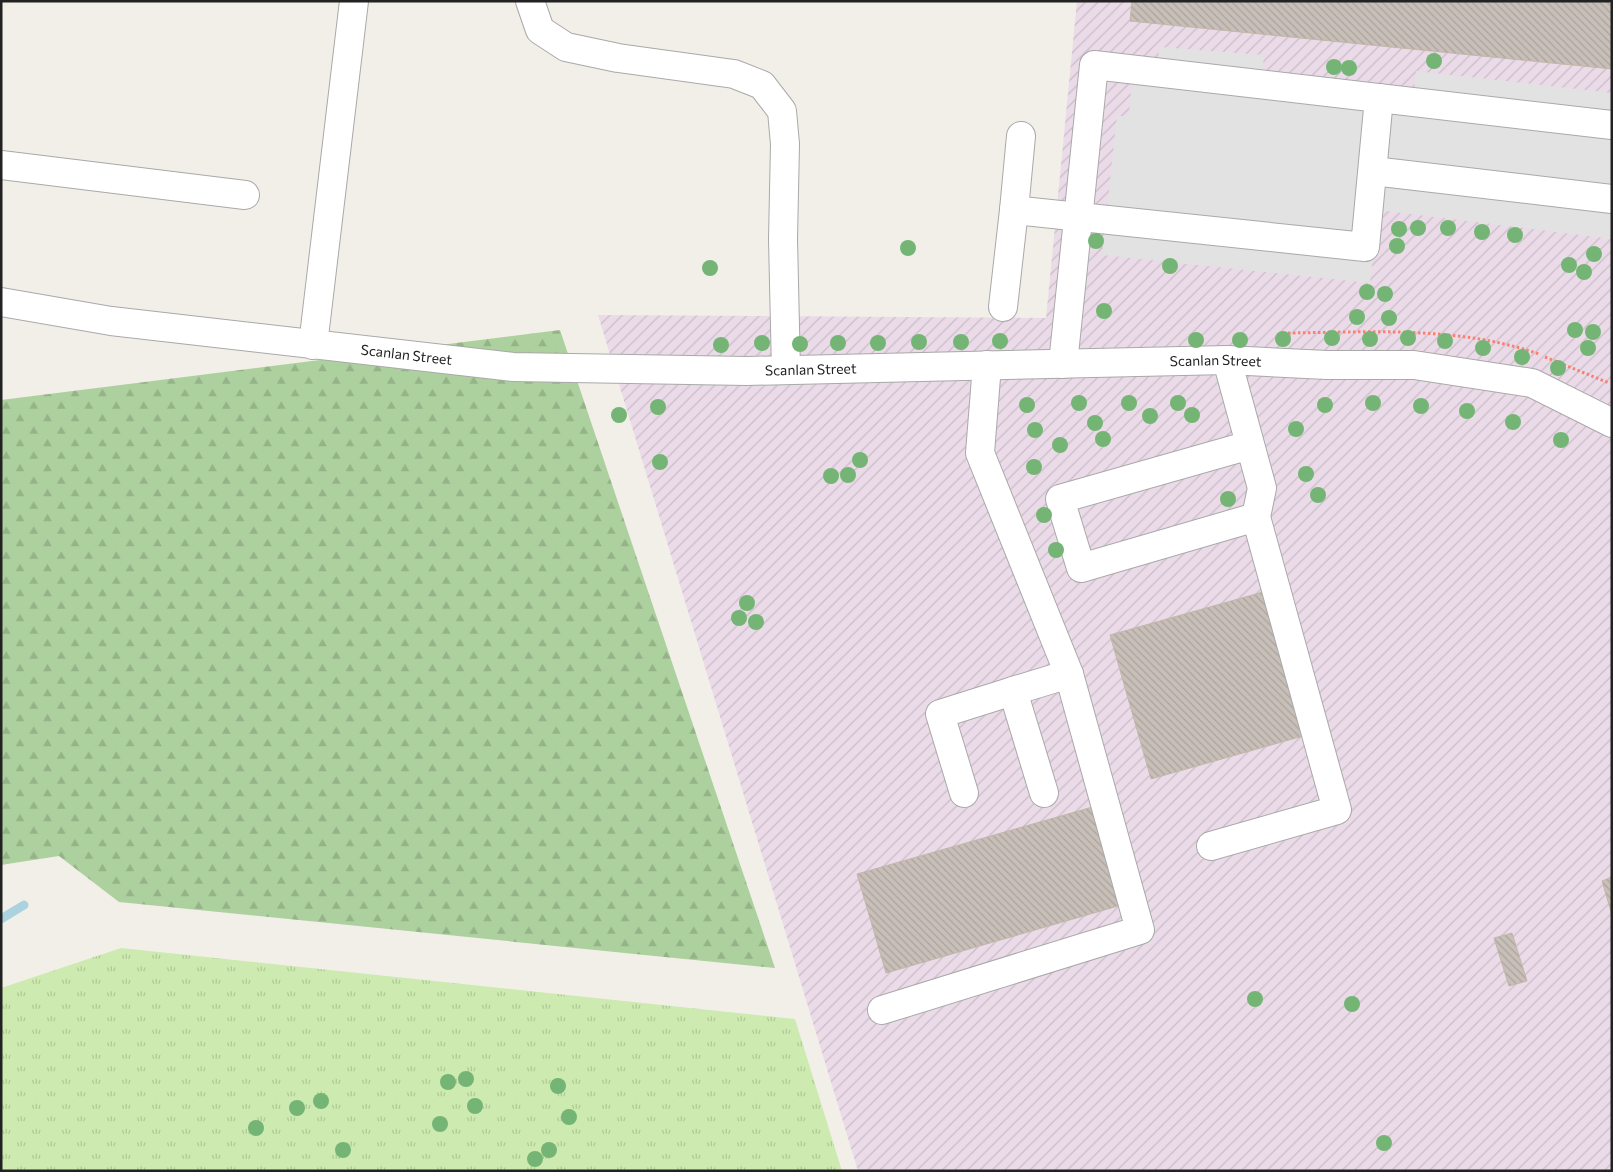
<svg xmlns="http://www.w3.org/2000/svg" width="1613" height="1172" font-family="Commissioner,sans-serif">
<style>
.industrial{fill:url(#industrial-furrows)}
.grass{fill:url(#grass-tufts)}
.forest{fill:url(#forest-firs)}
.parking{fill:#e2e2e2}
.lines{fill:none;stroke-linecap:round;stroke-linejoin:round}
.stream{stroke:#aad3df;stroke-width:9}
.building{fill:url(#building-back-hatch);stroke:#c4b6ab}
.minor-casing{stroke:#a9a9a9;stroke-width:30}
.path{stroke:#fa8072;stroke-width:3;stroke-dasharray:2.5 2.5;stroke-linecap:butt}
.minor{stroke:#fff;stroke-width:28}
.tree{fill:#74b475}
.labels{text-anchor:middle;stroke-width:5;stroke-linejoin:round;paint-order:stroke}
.street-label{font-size:14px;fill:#222;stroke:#fff}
</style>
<defs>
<pattern id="industrial-furrows" width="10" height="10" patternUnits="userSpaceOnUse" patternTransform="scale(1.25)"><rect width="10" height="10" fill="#ebdbe8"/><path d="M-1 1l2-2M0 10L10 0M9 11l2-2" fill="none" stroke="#c9bcc7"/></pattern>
<pattern id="grass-tufts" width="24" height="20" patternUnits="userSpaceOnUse" patternTransform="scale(1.25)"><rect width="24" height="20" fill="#cdebb0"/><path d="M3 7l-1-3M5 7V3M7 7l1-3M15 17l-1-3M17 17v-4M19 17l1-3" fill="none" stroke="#b0c997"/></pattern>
<pattern id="forest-firs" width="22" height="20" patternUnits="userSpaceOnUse" patternTransform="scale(1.25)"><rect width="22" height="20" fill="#add19e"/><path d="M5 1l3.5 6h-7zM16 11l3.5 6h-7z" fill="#95b388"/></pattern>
<pattern id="building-back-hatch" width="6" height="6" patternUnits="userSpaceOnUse" patternTransform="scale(1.25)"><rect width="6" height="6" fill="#c7bfb8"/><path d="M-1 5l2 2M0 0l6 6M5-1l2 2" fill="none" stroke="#aba49e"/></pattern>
</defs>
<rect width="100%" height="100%" fill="#f2efe9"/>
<path class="industrial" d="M 1077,1 L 1612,1 L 1612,1171 L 858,1171 L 598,315 L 1046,318 Z"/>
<path class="grass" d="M 121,948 L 795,1019 L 842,1171 L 1,1171 L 1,988 Z"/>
<path class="forest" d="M 560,330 L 775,968 L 119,902 L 59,856 L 1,865 L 1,400 Z"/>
<path class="parking" d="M 1160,47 L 1264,55 L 1262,77 L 1414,96 L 1416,71 L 1612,93 L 1612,239 L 1378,210 L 1370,283 L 1102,255 L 1117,116 L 1129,116 L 1133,68 L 1156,68 Z"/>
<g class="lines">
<path class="stream" d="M 1,919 L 24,905"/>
</g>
<g class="building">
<path d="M 1132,1 L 1612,1 L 1612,69 L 1130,21 Z"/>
<path d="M 1263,592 L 1303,736 L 1151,779 L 1110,635 Z"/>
<path d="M 1096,806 L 1125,904 L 886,973 L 857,874 Z"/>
<path d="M 1612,877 L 1612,915 L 1602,881 Z"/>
<path d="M 1512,933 L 1527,981 L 1509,986 L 1494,938 Z"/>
</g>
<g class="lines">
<defs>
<g id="minor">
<path d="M 530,1 L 540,30 L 566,47 L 618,58 L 734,74 L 762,85 L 782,111 L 785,144 L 783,239 L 786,370"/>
<path d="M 1021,136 L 1014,210 L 1365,247 L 1379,98"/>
<path d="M 1,165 L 245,195"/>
<path d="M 1373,171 L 1612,199"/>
<path id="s1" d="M 1,302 L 111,321 L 513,367 L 747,371 L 1227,360 L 1327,365 L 1414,365 L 1532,383 L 1612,423"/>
<path d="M 1003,307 L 1014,210"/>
<path d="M 313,345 L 354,1"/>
<path d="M 1227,360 L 1262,488 L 1256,517 L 1081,568 L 1060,499 L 1250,445"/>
<path d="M 1063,364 L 1094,65 L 1612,125"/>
<path d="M 964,793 L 940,714 L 1013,691"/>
<path d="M 1044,793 L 1013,691 L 1069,674"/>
<path d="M 1211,846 L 1337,810 L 1256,517"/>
<path d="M 882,1010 L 1140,930 L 1069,674 L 980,453 L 987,365"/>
</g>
</defs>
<use href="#minor" class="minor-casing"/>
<g class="path">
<path d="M 1288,333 C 1372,332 1459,326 1539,354"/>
<path d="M 1545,357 L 1609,383"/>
</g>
<use href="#minor" class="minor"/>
</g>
<g class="tree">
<circle cx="1434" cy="61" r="8"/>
<circle cx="1334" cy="67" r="8"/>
<circle cx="1349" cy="68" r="8"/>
<circle cx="1418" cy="228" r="8"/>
<circle cx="1448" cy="228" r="8"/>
<circle cx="1399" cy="229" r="8"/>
<circle cx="1482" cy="232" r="8"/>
<circle cx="1515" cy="235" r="8"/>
<circle cx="1096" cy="241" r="8"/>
<circle cx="1397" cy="246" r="8"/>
<circle cx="908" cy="248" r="8"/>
<circle cx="1594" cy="254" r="8"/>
<circle cx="1569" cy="265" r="8"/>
<circle cx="1170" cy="266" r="8"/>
<circle cx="710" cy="268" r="8"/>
<circle cx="1584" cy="272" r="8"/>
<circle cx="1367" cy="292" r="8"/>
<circle cx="1385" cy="294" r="8"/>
<circle cx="1104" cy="311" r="8"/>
<circle cx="1357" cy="317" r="8"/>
<circle cx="1389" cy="318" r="8"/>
<circle cx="1575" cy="330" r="8"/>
<circle cx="1593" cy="332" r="8"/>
<circle cx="1332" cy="338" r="8"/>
<circle cx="1408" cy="338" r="8"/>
<circle cx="1283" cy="339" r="8"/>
<circle cx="1370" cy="339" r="8"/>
<circle cx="1196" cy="340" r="8"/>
<circle cx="1240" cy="340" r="8"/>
<circle cx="1000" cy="341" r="8"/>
<circle cx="1445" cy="341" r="8"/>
<circle cx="919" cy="342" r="8"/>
<circle cx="961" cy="342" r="8"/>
<circle cx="762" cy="343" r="8"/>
<circle cx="838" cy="343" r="8"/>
<circle cx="878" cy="343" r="8"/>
<circle cx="800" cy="344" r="8"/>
<circle cx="721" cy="345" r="8"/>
<circle cx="1483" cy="348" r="8"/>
<circle cx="1588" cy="348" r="8"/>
<circle cx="1522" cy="357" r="8"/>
<circle cx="1558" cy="368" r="8"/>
<circle cx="1079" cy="403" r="8"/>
<circle cx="1129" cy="403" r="8"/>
<circle cx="1178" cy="403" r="8"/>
<circle cx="1373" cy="403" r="8"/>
<circle cx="1027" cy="405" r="8"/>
<circle cx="1325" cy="405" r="8"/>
<circle cx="1421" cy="406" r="8"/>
<circle cx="658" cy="407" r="8"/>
<circle cx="1467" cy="411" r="8"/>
<circle cx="619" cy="415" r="8"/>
<circle cx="1192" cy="415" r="8"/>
<circle cx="1150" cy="416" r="8"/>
<circle cx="1513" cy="422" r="8"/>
<circle cx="1095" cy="423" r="8"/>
<circle cx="1296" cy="429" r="8"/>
<circle cx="1035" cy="430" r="8"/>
<circle cx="1103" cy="439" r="8"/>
<circle cx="1561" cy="440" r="8"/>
<circle cx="1060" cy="445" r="8"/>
<circle cx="860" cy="460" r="8"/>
<circle cx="660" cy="462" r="8"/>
<circle cx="1034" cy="467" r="8"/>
<circle cx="1306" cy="474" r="8"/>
<circle cx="848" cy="475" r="8"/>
<circle cx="831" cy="476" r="8"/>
<circle cx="1318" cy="495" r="8"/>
<circle cx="1228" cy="499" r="8"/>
<circle cx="1044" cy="515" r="8"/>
<circle cx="1056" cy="550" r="8"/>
<circle cx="747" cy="603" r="8"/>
<circle cx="739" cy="618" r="8"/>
<circle cx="756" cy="622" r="8"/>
<circle cx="1255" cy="999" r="8"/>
<circle cx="1352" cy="1004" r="8"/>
<circle cx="466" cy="1079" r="8"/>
<circle cx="448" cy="1082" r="8"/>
<circle cx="558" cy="1086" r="8"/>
<circle cx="321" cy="1101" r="8"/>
<circle cx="475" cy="1106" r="8"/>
<circle cx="297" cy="1108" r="8"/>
<circle cx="569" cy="1117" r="8"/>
<circle cx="440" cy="1124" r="8"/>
<circle cx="256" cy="1128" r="8"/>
<circle cx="1384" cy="1143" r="8"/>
<circle cx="343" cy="1150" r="8"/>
<circle cx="549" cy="1150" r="8"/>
<circle cx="535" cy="1159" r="8"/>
</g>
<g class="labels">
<g class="street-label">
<text dy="5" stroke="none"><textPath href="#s1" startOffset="409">Scanlan Street</textPath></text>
<text dy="5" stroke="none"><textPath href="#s1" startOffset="1219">Scanlan Street</textPath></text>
<text dy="5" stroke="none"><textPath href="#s1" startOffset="814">Scanlan Street</textPath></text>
</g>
</g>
<rect width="1613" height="1172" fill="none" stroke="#222222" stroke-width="5"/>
</svg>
